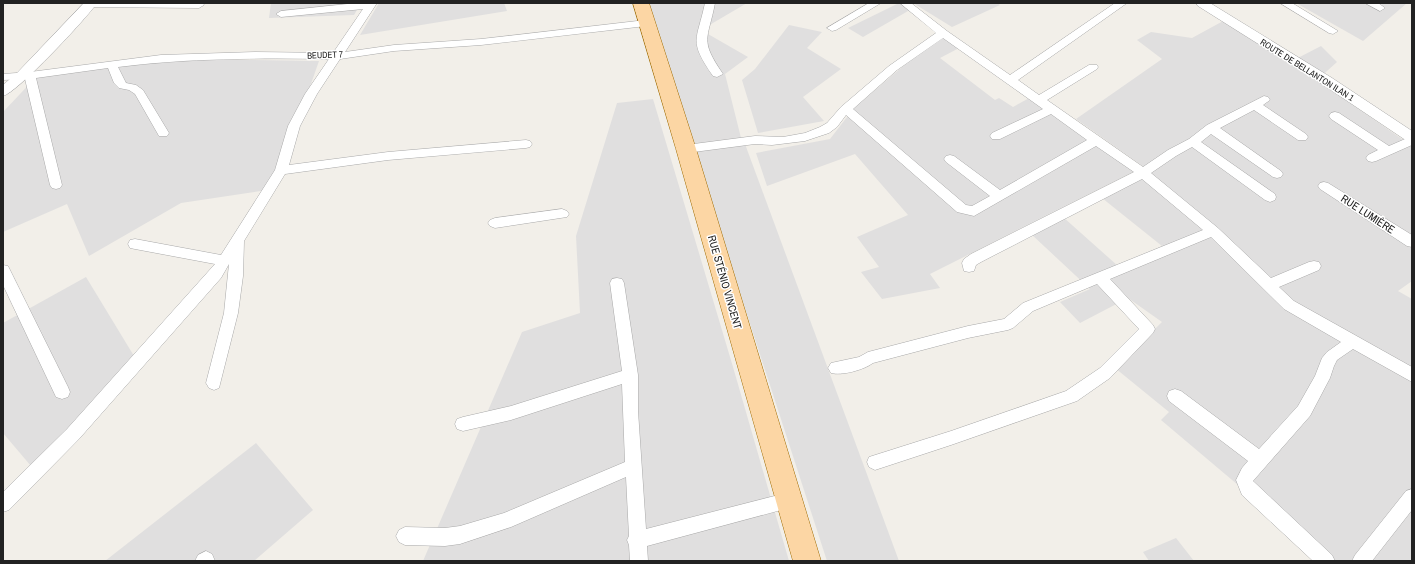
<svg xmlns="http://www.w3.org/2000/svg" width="1415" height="564" font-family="'Archivo Narrow',sans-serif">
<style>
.residential{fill:#e0dfdf}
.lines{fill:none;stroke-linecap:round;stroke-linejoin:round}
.minor-casing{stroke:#a9a9a9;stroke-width:1}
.tertiary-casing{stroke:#a9a9a9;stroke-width:1}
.primary-casing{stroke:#a06b00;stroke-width:1}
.minor{fill:#fff;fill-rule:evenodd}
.tertiary{fill:#fff;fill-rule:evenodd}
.primary{fill:#fcd6a4;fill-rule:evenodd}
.labels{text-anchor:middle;stroke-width:3;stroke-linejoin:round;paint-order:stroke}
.far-street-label{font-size:9px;fill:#222;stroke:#fff}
.street-label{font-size:11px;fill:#222;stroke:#fff}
</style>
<rect width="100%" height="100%" fill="#f2efe9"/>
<g class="residential">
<path d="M 271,3 L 361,3 L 354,15 L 269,18 Z"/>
<path d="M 379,3 L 504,3 L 507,11 L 360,35 Z"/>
<path d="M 648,3 L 747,3 L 701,30 L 748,57 L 725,74 L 741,138 L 691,145 Z"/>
<path d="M 899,3 L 908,3 L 915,7 L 863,37 L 848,28 Z"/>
<path d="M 913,3 L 997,3 L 1000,5 L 952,27 Z"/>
<path d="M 1296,3 L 1407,3 L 1363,41 Z"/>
<path d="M 1225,20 L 1292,61 L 1321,46 L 1337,62 L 1317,80 L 1412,146 L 1412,281 L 1398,291 L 1412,299 L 1412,561 L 1328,561 L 1161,420 L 1169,412 L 1115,368 L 1162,322 L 1128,298 L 1080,323 L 1060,302 L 1090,289 L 1030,233 L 1063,217 L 1118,266 L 1162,246 L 1102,198 L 1151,172 L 1076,119 L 1162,59 L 1137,40 L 1151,32 L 1192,38 Z"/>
<path d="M 789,25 L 822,32 L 807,48 L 841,69 L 803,97 L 824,121 L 758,133 L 742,80 L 755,69 Z"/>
<path d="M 947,35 L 963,46 L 940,58 L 995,100 L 999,98 L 1013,107 L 1033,96 L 1139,169 L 930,274 L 940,288 L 882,299 L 861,272 L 879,267 L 857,237 L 908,215 L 855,154 L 767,186 L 756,153 L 830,139 L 854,108 L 936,38 Z"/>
<path d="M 184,59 L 319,61 L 274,189 L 181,203 L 89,256 L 67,204 L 3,232 L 3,112 L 37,76 Z"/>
<path d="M 653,99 L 733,367 L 789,561 L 423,561 L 522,332 L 580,313 L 576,236 L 617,103 Z"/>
<path d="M 745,144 L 899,561 L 827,561 L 694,151 Z"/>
<path d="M 86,277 L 137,361 L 31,466 L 3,433 L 3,323 Z"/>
<path d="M 256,443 L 313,510 L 254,561 L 105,561 Z"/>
<path d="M 1176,538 L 1194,561 L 1149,561 L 1143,552 Z"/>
</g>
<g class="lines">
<defs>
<g id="minor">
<path d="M 86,3 L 203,3 L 204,5 L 199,8 L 90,7 L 86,6 Z"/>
<path d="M 357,3 L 377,3 L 345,52 L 394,45 L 481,39 L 646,20 L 651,23 L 646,26 L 481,45 L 394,51 L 340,59 L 317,94 L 300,126 L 289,165 L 388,152 L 526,140 L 530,141 L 532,144 L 530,147 L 526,148 L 388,160 L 285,174 L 244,241 L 243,276 L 238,313 L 219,388 L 214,390 L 209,388 L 206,383 L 224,313 L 229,264 L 221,278 L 79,439 L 9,510 L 3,512 L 3,492 L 67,429 L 215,264 L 135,249 L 130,248 L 128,244 L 130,240 L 135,239 L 221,255 L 275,170 L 288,126 L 305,94 L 329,59 C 258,58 188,58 118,67 L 126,83 L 136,85 L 143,90 L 169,133 L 167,136 L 159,136 L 135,94 L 129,90 L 119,88 L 114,83 L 108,68 L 36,78 L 62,185 L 60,188 L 56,189 L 52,188 L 50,185 L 25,79 L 3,80 L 3,74 L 30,72 L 161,55 L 255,52 L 333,53 L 363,9 L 281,17 L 276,14 L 281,11 Z"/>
<path d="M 705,3 L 715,3 C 708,40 699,39 723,74 L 717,77 L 713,76 C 688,40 697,41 705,3 Z"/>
<path d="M 869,3 L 881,3 L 836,30 L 832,31 L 827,28 Z"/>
<path d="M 900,3 L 911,3 L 947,31 L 1010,75 L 1115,3 L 1127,3 L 1018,80 L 1039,95 L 1089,65 L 1097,65 L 1098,67 L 1097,69 L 1047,100 L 1143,167 L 1168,150 L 1189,139 L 1207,125 L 1264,96 L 1268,97 L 1270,100 L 1263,105 L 1306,134 L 1308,137 L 1306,140 L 1298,140 L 1254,110 L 1220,128 L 1281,171 L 1283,174 L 1281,177 L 1277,178 L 1273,177 L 1211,134 L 1201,142 L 1275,194 L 1276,197 L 1275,200 L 1270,202 L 1265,200 L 1192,147 L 1176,156 L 1151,173 L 1218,228 L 1271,278 L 1309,262 L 1314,261 L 1319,262 L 1321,266 L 1319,270 L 1279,287 L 1294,301 L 1412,367 L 1412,382 L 1353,349 L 1337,360 L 1334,366 L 1330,378 L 1310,416 L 1253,481 L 1332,555 L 1335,561 L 1313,561 L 1242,495 L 1236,480 L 1242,468 L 1248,461 L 1169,401 L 1167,396 L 1169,391 L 1175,389 L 1181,391 L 1259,449 L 1298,406 L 1315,376 L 1322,358 L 1327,352 L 1341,342 L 1284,309 L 1211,237 L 1110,279 L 1153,325 L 1155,329 L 1153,333 L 1110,378 L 1077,401 L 951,445 L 875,470 L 869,467 L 867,462 L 869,457 L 951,431 L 1066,391 L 1100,368 L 1139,329 L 1097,284 L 1033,311 L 1013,328 L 1008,330 L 968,338 L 873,363 C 864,370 841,376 831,373 L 828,368 L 831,363 L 859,357 L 868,352 L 968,326 L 1004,319 L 1023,303 L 1203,230 L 1142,179 L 981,262 L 976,265 L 974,271 L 969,272 L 964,271 L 962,263 L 964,259 L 971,254 L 1134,172 L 1096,146 L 974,216 L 957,212 L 846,115 L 837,127 L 829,133 L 805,141 L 772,145 L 755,144 L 686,153 L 682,152 L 680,149 L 682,146 L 686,145 L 755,136 L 783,137 L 805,133 L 820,127 L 827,123 L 841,107 L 889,66 L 936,33 ZM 943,38 L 1043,109 L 992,133 L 990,136 L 992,139 L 1000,139 L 1051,114 L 1087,140 L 1000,190 L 954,156 L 950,155 L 946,156 L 944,159 L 946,162 L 990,196 L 972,206 L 966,205 L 853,109 L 897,70 Z"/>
<path d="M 1280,3 L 1292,3 L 1338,31 L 1333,34 L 1329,33 Z"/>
<path d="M 1365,3 L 1378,3 L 1385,8 L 1380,11 Z"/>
<path d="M 1335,112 L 1339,113 L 1389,146 L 1412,136 L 1412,145 L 1376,161 L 1372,162 L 1368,161 L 1366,158 L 1368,155 L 1378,150 L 1331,119 L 1329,116 L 1331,113 Z"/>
<path d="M 1324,182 L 1328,183 L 1412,235 L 1412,247 L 1407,246 L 1320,189 L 1318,186 L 1320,183 Z"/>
<path d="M 562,209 L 567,211 L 569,214 L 567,217 L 495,228 L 490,226 L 488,223 L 490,220 L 495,218 Z"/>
<path d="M 3,265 L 8,266 L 10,270 L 68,387 L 70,392 L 68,397 L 62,399 L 56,397 L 3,285 Z"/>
<path d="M 617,278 L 622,279 L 624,283 L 638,375 L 638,411 L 646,529 L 790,492 L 796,494 L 799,500 L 796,506 L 647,546 L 648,561 L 630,561 L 629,545 L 627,540 L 629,536 L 626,477 L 511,527 L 460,544 L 445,546 L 405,545 L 399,542 L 396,536 L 399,530 L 405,527 L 445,528 L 460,526 L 504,513 L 625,462 L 622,384 L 511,420 L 463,431 L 457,429 L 455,424 L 457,419 L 463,417 L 511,406 L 622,371 L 610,283 L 612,279 Z"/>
<path d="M 1412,489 L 1412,510 L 1372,561 L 1352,561 L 1355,555 L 1406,491 Z"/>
<path d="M 206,551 L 212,554 L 215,561 L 195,561 L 198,555 Z"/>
</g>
<g id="tertiary">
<path d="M 84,3 L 97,3 C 87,18 17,93 3,96 L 3,85 L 17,73 Z"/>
<path d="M 1196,3 L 1210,3 L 1332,78 L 1412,131 L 1412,143 L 1407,141 L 1322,84 L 1198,6 Z"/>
</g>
<path id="primary" d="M 633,3 L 649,3 L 696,149 L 821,561 L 793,561 L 676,149 Z"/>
</defs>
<use href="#minor" class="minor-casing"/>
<use href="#tertiary" class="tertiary-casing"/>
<use href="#primary" class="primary-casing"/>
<use href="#minor" class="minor"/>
<use href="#tertiary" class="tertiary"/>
<use href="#primary" class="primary"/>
</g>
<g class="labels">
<g class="far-street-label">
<text transform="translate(325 55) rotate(-2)" y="3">BEUDET 7</text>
<text transform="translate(1307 70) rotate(32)" y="3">ROUTE DE BELLANTON ILAN 1</text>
</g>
<g class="street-label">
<text transform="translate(1368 214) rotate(33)" y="4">RUE LUMIÈRE</text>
<text transform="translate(725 282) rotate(74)" y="4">RUE STÉNIO VINCENT</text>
</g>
</g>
<rect width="1415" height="564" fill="none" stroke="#222222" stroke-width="8"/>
</svg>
